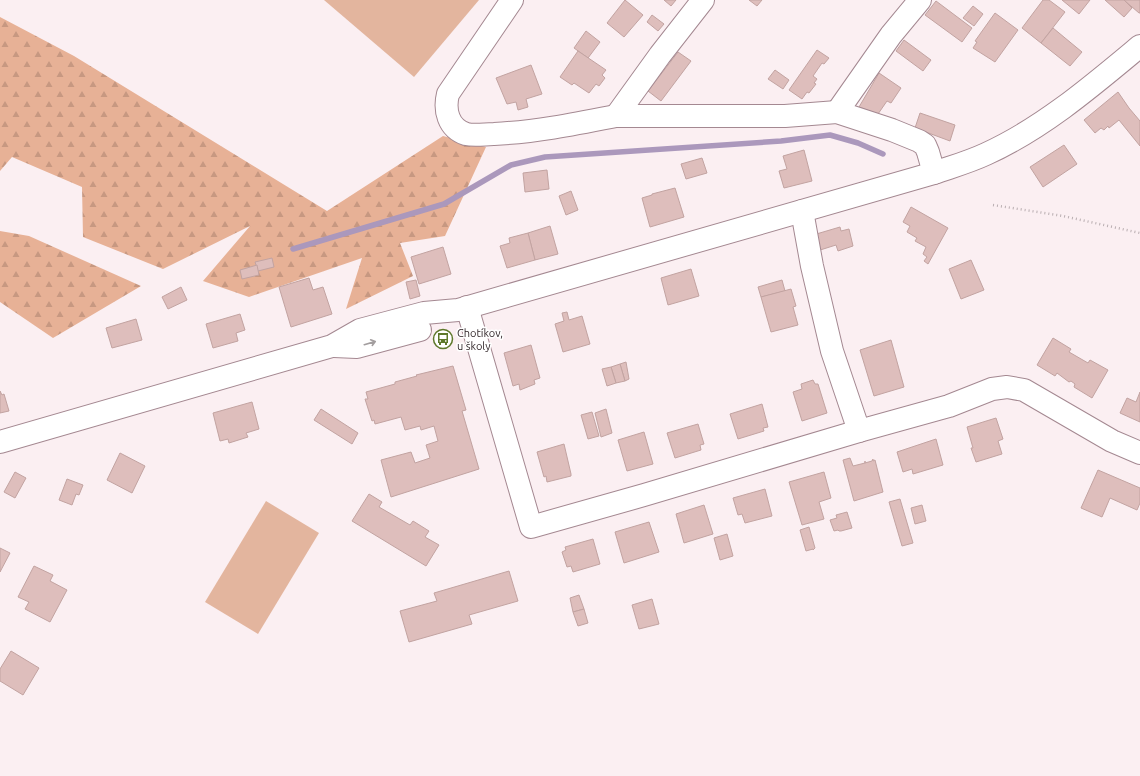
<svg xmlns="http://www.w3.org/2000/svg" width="1140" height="776" font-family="Ubuntu,sans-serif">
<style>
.green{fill:#e3b59e}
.forest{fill:url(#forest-firs)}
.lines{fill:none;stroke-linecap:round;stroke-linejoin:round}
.stream{stroke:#ab98bc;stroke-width:5.5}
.building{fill:#debebc;stroke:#c2a3a1}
.minor-casing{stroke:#a48891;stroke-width:24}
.path{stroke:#b9aeb1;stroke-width:2.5;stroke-dasharray:1 3;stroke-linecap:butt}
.minor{stroke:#fff;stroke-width:22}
.oneway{stroke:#a39e9f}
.labels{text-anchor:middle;stroke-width:3;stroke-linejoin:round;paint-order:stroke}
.poi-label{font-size:11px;fill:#32272a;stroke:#fff;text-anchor:start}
</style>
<defs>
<pattern id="forest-firs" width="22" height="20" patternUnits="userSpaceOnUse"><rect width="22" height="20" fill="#e7b196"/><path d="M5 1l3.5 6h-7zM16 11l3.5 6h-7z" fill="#c79881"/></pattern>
</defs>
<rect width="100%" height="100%" fill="#fbeff2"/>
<g class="green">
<path d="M 324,0 L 479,0 L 414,77 Z"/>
<path d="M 266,501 L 319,533 L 258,634 L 205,602 Z"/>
</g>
<g class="forest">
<path d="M 0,17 L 74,56 L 327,211 L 443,136 L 486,147 L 445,236 L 400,243 L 413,276 L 346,309 L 362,258 L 249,297 L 203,281 L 250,226 L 163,269 L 83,237 L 82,187 L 12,157 L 0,171 Z"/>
<path d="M 0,231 L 29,236 L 141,286 L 53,338 L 0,302 Z"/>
</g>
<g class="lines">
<path class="stream" d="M 293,249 L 444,204 L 511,165 L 545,157 L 781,141 L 830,135 L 858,143 L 883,154"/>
</g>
<g class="building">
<path d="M 625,0 L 643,15 L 624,37 L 607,23 Z"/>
<path d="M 664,0 L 676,0 L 671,6 Z"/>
<path d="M 749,0 L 762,0 L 757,6 Z"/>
<path d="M 1043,0 L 1049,0 L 1065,12 L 1041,43 L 1022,28 Z"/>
<path d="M 1062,0 L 1090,0 L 1079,14 Z"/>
<path d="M 1105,0 L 1124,0 L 1132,8 L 1124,17 Z"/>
<path d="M 1124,0 L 1140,0 L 1140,13 L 1139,13 Z"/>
<path d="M 936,1 L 972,28 L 962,42 L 925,15 Z"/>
<path d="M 973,6 L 983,14 L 974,26 L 963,18 Z"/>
<path d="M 995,13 L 1018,30 L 995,62 L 973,48 L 977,42 L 975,41 Z"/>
<path d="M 652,15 L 664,24 L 658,31 L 647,22 Z"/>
<path d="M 1053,28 L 1082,52 L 1070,66 L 1041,43 Z"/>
<path d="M 586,31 L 600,42 L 588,58 L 574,48 Z"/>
<path d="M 904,40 L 931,60 L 923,71 L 896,51 Z"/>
<path d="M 817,50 L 829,58 L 824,64 L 822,63 L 813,76 L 817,79 L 814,83 L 816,84 L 809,93 L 807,92 L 802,99 L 789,90 Z"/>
<path d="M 578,51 L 606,70 L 602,75 L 605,78 L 599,86 L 596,84 L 589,93 L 574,83 L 572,85 L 560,77 Z"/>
<path d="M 678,52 L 691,61 L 661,101 L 648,91 Z"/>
<path d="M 531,65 L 542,94 L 526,99 L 528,107 L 518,110 L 516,102 L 507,104 L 496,78 Z"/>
<path d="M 775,70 L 789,80 L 783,89 L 768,79 Z"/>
<path d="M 879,73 L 901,88 L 891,103 L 887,101 L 878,114 L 859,107 Z"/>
<path d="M 1118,92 L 1129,108 L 1140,121 L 1140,146 L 1119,120 L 1109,128 L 1108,126 L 1104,130 L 1101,128 L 1095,133 L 1084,120 Z"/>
<path d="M 920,113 L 955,125 L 950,141 L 915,128 Z"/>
<path d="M 1064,145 L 1077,164 L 1043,187 L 1030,167 Z"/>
<path d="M 804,150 L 812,181 L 784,188 L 779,171 L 787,169 L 783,156 Z"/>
<path d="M 702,158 L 707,173 L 686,179 L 681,164 Z"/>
<path d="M 547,170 L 549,189 L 525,192 L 523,173 Z"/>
<path d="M 675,188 L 684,217 L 650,227 L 642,198 L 652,195 L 652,194 Z"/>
<path d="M 571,191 L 578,210 L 566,215 L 559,196 Z"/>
<path d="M 911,207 L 948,228 L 928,264 L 924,261 L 927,257 L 923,254 L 926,247 L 915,241 L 917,238 L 907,232 L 910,226 L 903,222 Z"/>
<path d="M 550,226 L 558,254 L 535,260 L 528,233 Z"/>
<path d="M 840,227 L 841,231 L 849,229 L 853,246 L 838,251 L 836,245 L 817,251 L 813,235 Z"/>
<path d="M 528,233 L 535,260 L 507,268 L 500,246 L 510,243 L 509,238 Z"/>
<path d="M 443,247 L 451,274 L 419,284 L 411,257 Z"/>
<path d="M 272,258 L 274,267 L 258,271 L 255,262 Z"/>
<path d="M 971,260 L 984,290 L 961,299 L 949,269 Z"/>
<path d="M 257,265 L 259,275 L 242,279 L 240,270 Z"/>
<path d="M 691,269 L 699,296 L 668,305 L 661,278 Z"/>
<path d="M 309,278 L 313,290 L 323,287 L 332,314 L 291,327 L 279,287 Z"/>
<path d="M 416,280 L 420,296 L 410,299 L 406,282 Z"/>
<path d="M 782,280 L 785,291 L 761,297 L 758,287 Z"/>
<path d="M 181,287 L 187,300 L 168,309 L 162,297 Z"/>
<path d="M 791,289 L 796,306 L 793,307 L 798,325 L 771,332 L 761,297 Z"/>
<path d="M 567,312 L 569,320 L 582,316 L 590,344 L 563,352 L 555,324 L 564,321 L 562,313 Z"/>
<path d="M 240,314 L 245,330 L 236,333 L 238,341 L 213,348 L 206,324 Z"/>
<path d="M 136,319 L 142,340 L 112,348 L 106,328 Z"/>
<path d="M 1053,338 L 1071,349 L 1069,352 L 1088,363 L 1090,360 L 1108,370 L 1092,398 L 1074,387 L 1075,384 L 1071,381 L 1069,382 L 1057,373 L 1055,376 L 1037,365 Z"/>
<path d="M 891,340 L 904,387 L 874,396 L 860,350 Z"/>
<path d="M 531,345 L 540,378 L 534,380 L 535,384 L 520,390 L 519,384 L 513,386 L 504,353 Z"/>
<path d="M 626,362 L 629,379 L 625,381 L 620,364 Z"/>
<path d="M 620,364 L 625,381 L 616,383 L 611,367 Z"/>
<path d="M 453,366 L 466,410 L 462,411 L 479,469 L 391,497 L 381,460 L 411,452 L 415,463 L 430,458 L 426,445 L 438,441 L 434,426 L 421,430 L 420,426 L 405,430 L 401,417 L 375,424 L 374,420 L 372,421 L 365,399 L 368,399 L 366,392 L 395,384 L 395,382 L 417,376 L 416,375 Z"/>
<path d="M 611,367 L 616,383 L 607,386 L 602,369 Z"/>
<path d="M 813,380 L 815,384 L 818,384 L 827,413 L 802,421 L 793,392 L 802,389 L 801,384 Z"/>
<path d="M 0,391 L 2,395 L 4,394 L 9,411 L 0,413 Z"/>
<path d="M 1140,392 L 1140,422 L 1120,413 L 1127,398 L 1136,402 Z"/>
<path d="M 252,402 L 259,429 L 246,433 L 248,437 L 229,443 L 228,439 L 220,441 L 213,413 Z"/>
<path d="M 762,404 L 768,427 L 763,428 L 764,431 L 738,439 L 730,414 Z"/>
<path d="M 321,409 L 358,433 L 352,444 L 314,420 Z"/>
<path d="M 606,409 L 612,433 L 601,437 L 595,413 Z"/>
<path d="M 592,412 L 599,436 L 588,439 L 581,415 Z"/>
<path d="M 996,418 L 1003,439 L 998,441 L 1002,454 L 976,462 L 971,448 L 973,448 L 967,427 Z"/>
<path d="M 698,424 L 704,444 L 700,445 L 701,450 L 675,458 L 667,433 Z"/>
<path d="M 644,432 L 653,464 L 627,471 L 618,440 Z"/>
<path d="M 936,439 L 943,465 L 913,474 L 912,469 L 903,472 L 897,452 Z"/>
<path d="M 564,444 L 571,474 L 571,476 L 547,482 L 546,476 L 544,477 L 537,452 Z"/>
<path d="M 120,453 L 145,466 L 132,493 L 107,480 Z"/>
<path d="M 850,458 L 853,466 L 865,463 L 865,461 L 865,463 L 872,461 L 873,459 L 873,461 L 875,460 L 883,492 L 854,501 L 843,460 Z"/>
<path d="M 1098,470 L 1140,488 L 1140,503 L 1137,510 L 1110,498 L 1102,517 L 1081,508 Z"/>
<path d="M 15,472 L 26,478 L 15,498 L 4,492 Z"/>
<path d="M 824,472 L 831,498 L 819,502 L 824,519 L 802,525 L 789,482 Z"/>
<path d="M 67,479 L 83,485 L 79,495 L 76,494 L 72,505 L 59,500 Z"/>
<path d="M 765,489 L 772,516 L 745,523 L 742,514 L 738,515 L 733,498 Z"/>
<path d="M 369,494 L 382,502 L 379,507 L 410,525 L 413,521 L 429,531 L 425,537 L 439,545 L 426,566 L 352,521 Z"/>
<path d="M 900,499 L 913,543 L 902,546 L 889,502 Z"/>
<path d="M 704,505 L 713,534 L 684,543 L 676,514 Z"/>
<path d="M 922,505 L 926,521 L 915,524 L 911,508 Z"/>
<path d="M 847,512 L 852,528 L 841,531 L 839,531 L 838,530 L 834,531 L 830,520 L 837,518 L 836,515 Z"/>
<path d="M 649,522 L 659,552 L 624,563 L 615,532 Z"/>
<path d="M 809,527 L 815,548 L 813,550 L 813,549 L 806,551 L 800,530 Z"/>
<path d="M 727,534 L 733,556 L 720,560 L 714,538 Z"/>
<path d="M 593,539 L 600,564 L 573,572 L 571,566 L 567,567 L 562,552 L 566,550 L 565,547 Z"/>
<path d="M 0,548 L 10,553 L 0,572 Z"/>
<path d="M 34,566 L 53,575 L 50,581 L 67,590 L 50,622 L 25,609 L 29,602 L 18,597 Z"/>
<path d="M 509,571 L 518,601 L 469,615 L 472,624 L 409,642 L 400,611 L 437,601 L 434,593 Z"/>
<path d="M 579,595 L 584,609 L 573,612 L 570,598 Z"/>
<path d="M 652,599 L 659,624 L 639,629 L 632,605 Z"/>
<path d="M 584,609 L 588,623 L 578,626 L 573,612 Z"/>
<path d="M 11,651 L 39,668 L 23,695 L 0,681 L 0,669 Z"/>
</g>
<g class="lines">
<defs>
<g id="minor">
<path d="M 512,0 L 448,94 C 444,110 448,128 466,134 C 475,136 485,134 494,134 C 535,132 575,124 616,116"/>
<path d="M 703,0 L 660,55 L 616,116 L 785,116 L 837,112 L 892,130 L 919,141 L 925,145 L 928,152 L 934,173"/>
<path d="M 837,112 L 891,35 L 920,0"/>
<path d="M 802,211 L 812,266 L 832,351 L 859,431 L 949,406 L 992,389 L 1007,387 L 1024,390 L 1112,441 L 1140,453"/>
<path d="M 467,307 L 531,527 L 644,495 L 859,431"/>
<path d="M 334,346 L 357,347 L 420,330"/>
<path d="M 0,442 L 332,346 L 360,330 L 424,313 L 458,310 L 934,173 C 951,167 969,162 986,154 C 1043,128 1092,86 1140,46"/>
</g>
</defs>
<use href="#minor" class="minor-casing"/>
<path class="path" d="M 993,205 L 1063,216 L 1140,233"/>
<use href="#minor" class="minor"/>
</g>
<defs><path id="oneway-shaft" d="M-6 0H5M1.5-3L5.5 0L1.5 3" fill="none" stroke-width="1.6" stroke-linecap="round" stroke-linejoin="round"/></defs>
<use class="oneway" href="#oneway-shaft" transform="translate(370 343) rotate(-16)"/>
<defs>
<symbol id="bus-ring" viewBox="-11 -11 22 22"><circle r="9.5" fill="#fff" stroke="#5e782b" stroke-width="1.5"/><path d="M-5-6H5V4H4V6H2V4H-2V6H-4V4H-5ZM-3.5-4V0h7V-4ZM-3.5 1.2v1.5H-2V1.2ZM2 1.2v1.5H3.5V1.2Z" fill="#5e782b"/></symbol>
</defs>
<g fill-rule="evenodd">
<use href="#bus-ring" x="432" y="328" width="22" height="22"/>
</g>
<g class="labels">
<g class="poi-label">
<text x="457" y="337">Chotíkov,<tspan x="457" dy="13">u školy</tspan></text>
</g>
</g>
</svg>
